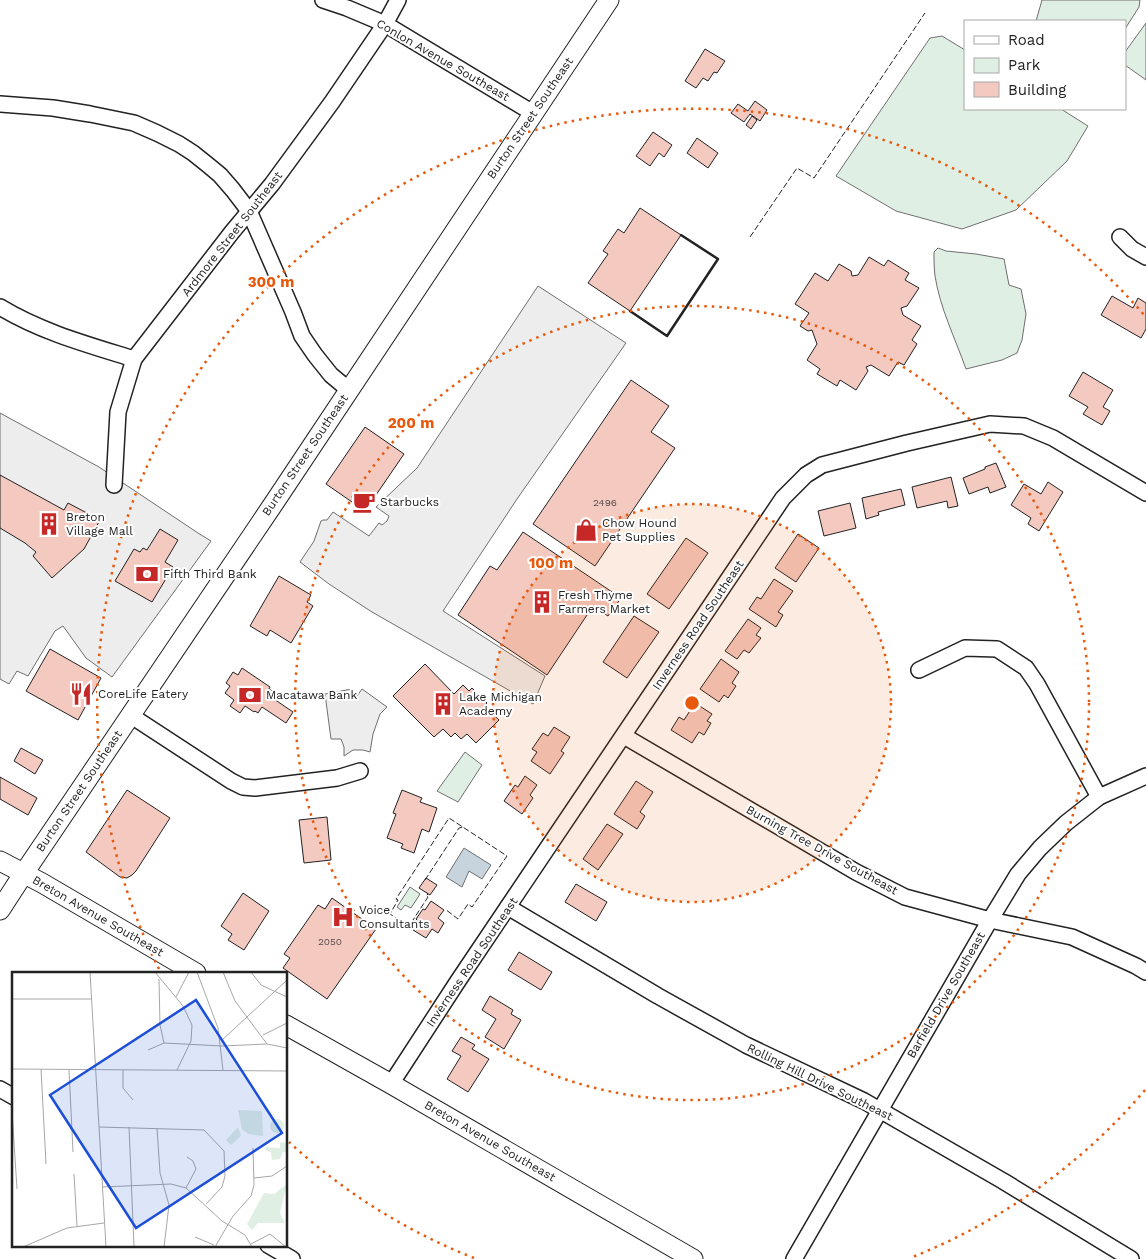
<svg xmlns="http://www.w3.org/2000/svg" width="1146" height="1259" font-family="'Work Sans',sans-serif">
<style>
.green{fill:#e0efe3;stroke:#6f6f6f}
.parking{fill:#ededed;stroke:#6f6f6f}
.water{fill:#c7d3dd;stroke:#6f6f6f}
.building{fill:#f3c9c0;stroke:#222}
.lines{fill:none;stroke-linecap:round;stroke-linejoin:round}
.minor-casing{stroke:#222;stroke-width:18}
.major-casing{stroke:#222;stroke-width:21}
.minor{stroke:#fff;stroke-width:15}
.major{stroke:#fff;stroke-width:19}
.fence{stroke:#222;stroke-width:1;stroke-dasharray:6 2.5;stroke-linecap:butt}
.wall{stroke:#222;stroke-width:2.5}
.ring{fill:none;stroke:#e8590c;stroke-width:2.5;stroke-dasharray:2.5 5}
.labels{text-anchor:middle;stroke-width:4;stroke-linejoin:round;paint-order:stroke}
.number-label{font-size:10px;fill:#564c4a}
.street-label{font-size:12px;fill:#222;stroke:#fff}
.poi-label{font-size:12px;fill:#222;stroke:#fff;text-anchor:start}
.inset-road{fill:none;stroke:#a7a7a7;stroke-width:1}
.view{fill:#1d4ed8;fill-opacity:0.15;stroke:#1d4ed8;stroke-width:2.5}
.inset-edge{fill:none;stroke:#222;stroke-width:2.5}
.centre{fill:#e8590c;stroke:#fff;stroke-width:2.5}
.ring-label{font-size:15px;text-anchor:middle;font-weight:bold;fill:#e8590c;stroke:#fff;stroke-width:4;stroke-linejoin:round;paint-order:stroke}
</style>
<rect width="100%" height="100%" fill="#fff"/>
<g class="green">
<path d="M 1042,0 L 1140,0 L 1139,7 L 1125,29 L 1125,21 L 1036,21 Z"/>
<path d="M 1146,23 L 1146,80 L 1125,65 L 1125,52 Z"/>
<path d="M 942,36 L 965,50 L 965,109 L 1061,109 L 1088,126 L 1067,161 L 1016,210 L 962,229 L 896,211 L 836,176 L 930,38 Z"/>
<path d="M 938,248 L 946,251 L 976,254 L 1004,259 L 1009,285 L 1021,289 L 1026,314 L 1022,340 L 1017,353 L 1002,360 L 966,369 C 955,338 940,308 935,276 C 934,268 934,260 934,252 Z"/>
<path d="M 465,752 L 482,765 L 458,802 L 437,791 Z"/>
<path d="M 410,887 L 420,894 L 411,908 L 405,905 L 401,910 L 397,907 Z"/>
</g>
<g class="parking">
<path d="M 538,286 L 626,343 L 517,499 L 443,611 L 545,676 L 533,704 L 372,612 L 329,584 L 300,562 L 314,541 L 321,521 L 323,520 L 327,520 L 333,512 L 369,536 L 379,523 L 382,525 L 387,521 L 389,516 L 376,507 L 417,468 Z"/>
<path d="M 0,413 L 99,467 L 198,533 L 211,541 L 112,677 L 86,658 L 63,626 L 55,631 L 28,676 L 17,671 L 9,684 L 0,679 Z"/>
<path d="M 352,689 L 355,699 L 362,689 L 387,707 L 380,714 L 373,734 L 370,752 L 363,750 L 353,750 L 344,756 L 344,747 L 341,739 L 331,739 L 325,694 Z"/>
</g>
<path class="water" d="M 464,848 L 491,865 L 482,879 L 469,871 L 462,887 L 446,877 Z"/>
<g class="building">
<path d="M 705,49 L 725,61 L 717,73 L 714,72 L 708,81 L 703,78 L 696,88 L 685,81 Z"/>
<path d="M 755,101 L 767,110 L 760,121 L 750,114 L 744,122 L 731,113 L 738,104 L 748,111 Z"/>
<path d="M 752,116 L 757,120 L 751,129 L 746,125 Z"/>
<path d="M 653,132 L 672,145 L 664,157 L 659,153 L 650,166 L 636,156 Z"/>
<path d="M 697,138 L 718,153 L 708,168 L 687,153 Z"/>
<path d="M 640,208 L 681,235 L 630,311 L 588,283 L 608,254 L 603,251 L 618,229 L 624,233 Z"/>
<path d="M 869,257 L 884,266 L 888,260 L 909,273 L 905,280 L 919,288 L 907,306 L 901,308 L 903,315 L 921,326 L 912,340 L 917,344 L 904,365 L 898,362 L 889,376 L 871,365 L 866,367 L 868,371 L 856,390 L 840,380 L 837,386 L 817,374 L 820,369 L 807,360 L 817,344 L 812,330 L 808,331 L 800,326 L 809,313 L 795,304 L 815,273 L 828,281 L 839,264 L 851,271 L 852,276 L 858,275 Z"/>
<path d="M 1112,296 L 1133,308 L 1138,298 L 1146,303 L 1146,329 L 1141,338 L 1101,315 Z"/>
<path d="M 1083,372 L 1113,390 L 1103,407 L 1110,411 L 1102,425 L 1083,414 L 1088,407 L 1069,396 Z"/>
<path d="M 631,380 L 669,406 L 651,432 L 675,448 L 595,566 L 533,524 Z"/>
<path d="M 365,427 L 404,454 L 365,511 L 326,484 Z"/>
<path d="M 996,463 L 1006,487 L 990,493 L 988,487 L 969,494 L 963,478 L 985,469 L 985,467 Z"/>
<path d="M 0,475 L 64,510 L 68,503 L 100,520 L 84,549 L 52,578 L 33,556 L 36,552 L 25,543 L 0,528 Z"/>
<path d="M 951,477 L 958,506 L 948,508 L 947,501 L 917,508 L 912,487 Z"/>
<path d="M 1048,482 L 1063,492 L 1039,531 L 1028,524 L 1031,518 L 1011,505 L 1024,484 L 1041,494 Z"/>
<path d="M 901,489 L 905,505 L 878,512 L 879,515 L 866,519 L 862,498 Z"/>
<path d="M 850,503 L 856,528 L 824,536 L 818,511 Z"/>
<path d="M 160,529 L 178,540 L 165,562 L 173,567 L 152,602 L 115,581 L 134,549 L 140,552 L 143,548 L 147,550 Z"/>
<path d="M 523,532 L 621,598 L 608,616 L 593,606 L 547,675 L 458,615 L 490,566 L 497,570 Z"/>
<path d="M 798,534 L 819,548 L 796,582 L 775,568 Z"/>
<path d="M 686,538 L 708,553 L 669,609 L 647,594 Z"/>
<path d="M 279,576 L 311,595 L 307,602 L 313,606 L 291,643 L 270,630 L 267,636 L 250,626 Z"/>
<path d="M 774,579 L 793,591 L 778,612 L 783,615 L 776,627 L 749,609 L 757,597 L 761,599 Z"/>
<path d="M 634,616 L 659,632 L 627,678 L 603,662 Z"/>
<path d="M 748,619 L 761,628 L 756,635 L 761,638 L 749,653 L 744,650 L 737,659 L 725,651 Z"/>
<path d="M 50,649 L 101,678 L 78,720 L 26,691 Z"/>
<path d="M 721,659 L 739,672 L 732,683 L 736,686 L 728,698 L 724,695 L 719,702 L 700,689 Z"/>
<path d="M 425,664 L 454,694 L 463,685 L 469,691 L 472,688 L 487,703 L 484,706 L 499,720 L 476,743 L 467,734 L 461,739 L 455,733 L 451,737 L 443,729 L 434,737 L 393,696 Z"/>
<path d="M 242,668 L 270,687 L 269,689 L 274,692 L 271,697 L 293,712 L 286,723 L 262,707 L 258,713 L 255,711 L 254,712 L 245,706 L 240,713 L 230,706 L 234,700 L 225,693 L 230,686 L 226,683 L 233,672 L 238,675 Z"/>
<path d="M 695,703 L 712,714 L 707,721 L 711,723 L 704,735 L 699,732 L 692,743 L 671,730 L 679,717 L 684,720 Z"/>
<path d="M 554,727 L 570,737 L 561,751 L 564,753 L 550,774 L 531,761 L 537,752 L 532,749 L 543,733 L 548,736 Z"/>
<path d="M 21,748 L 43,760 L 35,774 L 14,761 Z"/>
<path d="M 525,776 L 537,785 L 530,795 L 533,798 L 522,814 L 504,801 L 515,785 L 518,787 Z"/>
<path d="M 0,777 L 37,798 L 28,815 L 0,799 Z"/>
<path d="M 636,781 L 653,792 L 640,812 L 645,816 L 637,829 L 614,814 Z"/>
<path d="M 127,790 L 170,818 L 136,871 L 132,875 L 127,878 L 120,877 L 86,852 Z"/>
<path d="M 402,790 L 422,798 L 420,802 L 437,808 L 429,832 L 422,829 L 414,853 L 401,848 L 403,844 L 387,838 L 396,814 L 393,813 Z"/>
<path d="M 327,817 L 331,860 L 304,863 L 299,820 Z"/>
<path d="M 607,824 L 623,834 L 598,870 L 583,859 Z"/>
<path d="M 426,878 L 437,885 L 430,895 L 419,888 Z"/>
<path d="M 576,884 L 607,902 L 596,921 L 565,902 Z"/>
<path d="M 243,893 L 269,911 L 244,950 L 228,940 L 232,934 L 221,926 Z"/>
<path d="M 332,898 L 376,929 L 327,999 L 283,968 L 290,958 L 284,954 L 318,905 L 325,909 Z"/>
<path d="M 431,901 L 444,910 L 438,918 L 444,923 L 438,933 L 432,929 L 426,938 L 413,930 L 418,921 L 416,919 L 423,909 L 425,910 Z"/>
<path d="M 519,952 L 552,972 L 541,990 L 508,970 Z"/>
<path d="M 490,996 L 513,1010 L 511,1014 L 521,1020 L 504,1049 L 485,1037 L 496,1019 L 482,1010 Z"/>
<path d="M 461,1037 L 475,1045 L 472,1049 L 489,1059 L 468,1092 L 447,1079 L 461,1056 L 452,1051 Z"/>
</g>
<g class="lines">
<defs>
<g id="minor">
<path d="M 323,0 L 347,8 L 385,24 L 533,113"/>
<path d="M 0,104 L 53,108 L 90,114 L 134,123 L 157,133 L 179,144 L 193,153 L 208,165 L 220,175 L 233,190 L 249,211 L 293,312 L 302,336 L 315,355 L 331,375 L 349,390"/>
<path d="M 1120,237 L 1132,249 L 1146,257"/>
<path d="M 0,307 C 41,332 89,345 134,359"/>
<path d="M 114,485 L 118,412 L 134,359 L 232,232 L 272,184 L 332,102 L 385,24 L 398,0"/>
<path d="M 919,670 L 965,648 L 997,649 L 1026,668 L 1037,684 L 1099,797"/>
<path d="M 130,715 L 231,781 L 243,787 L 255,788 L 337,778 L 360,771"/>
<path d="M 624,736 L 856,872 L 905,897 L 990,920 L 1072,937 L 1136,966 L 1146,972"/>
<path d="M 508,907 L 658,996 L 746,1045 L 864,1101 L 1003,1181 L 1131,1259"/>
<path d="M 391,1084 L 458,981 L 783,498 L 806,475 L 822,465 L 907,443 L 990,424 L 1024,426 L 1053,438 L 1146,493"/>
<path d="M 0,1089 L 14,1097"/>
<path d="M 268,1245 L 292,1259"/>
<path d="M 794,1259 L 990,920 L 1018,874 L 1040,848 L 1066,823 L 1099,797 L 1146,776"/>
</g>
<g id="major">
<path d="M 0,861 L 42,883 L 196,973"/>
<path d="M 0,910 L 24,873 L 274,503 L 609,0"/>
<path d="M 286,1025 L 391,1084 L 693,1259"/>
</g>
</defs>
<use href="#minor" class="minor-casing"/>
<use href="#major" class="major-casing"/>
<use href="#minor" class="minor"/>
<use href="#major" class="major"/>
<g class="fence">
<path d="M 750,237 L 797,168 L 814,178 L 925,13"/>
<path d="M 425,880 L 459,828 L 463,827"/>
<path d="M 416,921 L 413,920 L 428,897 L 426,896 L 428,894 L 426,892"/>
<path d="M 407,925 L 390,914 L 398,900 L 396,899 L 449,818 L 507,856 L 472,907 L 468,904 L 458,919 L 445,909"/>
</g>
<path class="wall" d="M 630,311 L 667,336 L 718,259 L 681,235"/>
</g>
<circle cx="692" cy="703" r="199" fill="#e8590c" fill-opacity=".12"/>
<g class="ring">
<circle cx="692" cy="703" r="199"/>
<circle cx="692" cy="703" r="397"/>
<path d="M1145 1090A596 596 0 0 1 910 1258M474 1258A596 596 0 0 1 289 1142M159 969A596 596 0 0 1 1145 316"/>
</g>
<defs>
<symbol id="cafe-bare" viewBox="-9 -9 18 18"><path d="M-5.5-4.5H6V0H3Q3 3.5 0 3.5H-2.5Q-5.5 3.5-5.5 0ZM3-3.2v2h1.7v-2ZM-6 4.5H4V6H-6Z" fill="#c62828" stroke="#fff" stroke-width="2.5" paint-order="stroke"/></symbol>
<symbol id="building-bare" viewBox="-9 -9 18 18"><path d="M-4-6H4V6H1V3H-1V6H-4ZM-2.5-4.3h1.7v1.8h-1.7ZM.8-4.3h1.7v1.8H.8ZM-2.5-1h1.7V.8h-1.7ZM.8-1h1.7V.8H.8Z" fill="#c62828" stroke="#fff" stroke-width="2.5" paint-order="stroke"/></symbol>
<symbol id="shop-bare" viewBox="-9 -9 18 18"><path d="M-5-2.5h2.3a2.7 3.5 0 0 1 5.4 0H5L5.5 6h-11ZM-1.5-2.5h3a1.5 2.3 0 0 0-3 0Z" fill="#c62828" stroke="#fff" stroke-width="2.5" paint-order="stroke"/></symbol>
<symbol id="bank-bare" viewBox="-9 -9 18 18"><path d="M-6-4H6V4H-6ZM0-2.3a2.3 2.3 0 1 0 0 4.6a2.3 2.3 0 1 0 0-4.6Z" fill="#c62828" stroke="#fff" stroke-width="2.5" paint-order="stroke"/></symbol>
<symbol id="restaurant-bare" viewBox="-9 -9 18 18"><path d="M-5-6h1v4h1v-4h1v4h1v-4h1v5L-1.5 .5V6h-2V.5L-5-1ZM5-6V6H3V1.5H1.5Q1.5-4 5-6Z" fill="#c62828" stroke="#fff" stroke-width="2.5" paint-order="stroke"/></symbol>
<symbol id="hospital-bare" viewBox="-9 -9 18 18"><path d="M-5-5h3v3.5h4V-5h3V5h-3V1.5h-4V5h-3Z" fill="#c62828" stroke="#fff" stroke-width="2.5" paint-order="stroke"/></symbol>
</defs>
<g fill-rule="evenodd">
<use href="#cafe-bare" x="348" y="486" width="32" height="32"/>
<use href="#building-bare" x="33" y="508" width="32" height="32"/>
<use href="#shop-bare" x="570" y="514" width="32" height="32"/>
<use href="#bank-bare" x="131" y="558" width="32" height="32"/>
<use href="#building-bare" x="526" y="586" width="32" height="32"/>
<use href="#restaurant-bare" x="65" y="678" width="32" height="32"/>
<use href="#bank-bare" x="234" y="679" width="32" height="32"/>
<use href="#building-bare" x="427" y="688" width="32" height="32"/>
<use href="#hospital-bare" x="327" y="901" width="32" height="32"/>
</g>
<g class="labels">
<g class="number-label">
<text x="605" y="506">2496</text>
<text x="330" y="945">2050</text>
</g>
<g class="street-label">
<text transform="translate(443 60) rotate(30)" y="4">Conlon Avenue Southeast</text>
<text transform="translate(530 118) rotate(-56)" y="4">Burton Street Southeast</text>
<text transform="translate(232 234) rotate(-52)" y="4">Ardmore Street Southeast</text>
<text transform="translate(305 455) rotate(-56)" y="4">Burton Street Southeast</text>
<text transform="translate(698 625) rotate(-56)" y="4">Inverness Road Southeast</text>
<text transform="translate(79 791) rotate(-56)" y="4">Burton Street Southeast</text>
<text transform="translate(822 850) rotate(29)" y="4">Burning Tree Drive Southeast</text>
<text transform="translate(98 916) rotate(30)" y="4">Breton Avenue Southeast</text>
<text transform="translate(472 962) rotate(-56)" y="4">Inverness Road Southeast</text>
<text transform="translate(946 995) rotate(-60)" y="4">Barfield Drive Southeast</text>
<text transform="translate(820 1082) rotate(26)" y="4">Rolling Hill Drive Southeast</text>
<text transform="translate(490 1141) rotate(30)" y="4">Breton Avenue Southeast</text>
</g>
<g class="poi-label">
<text x="380" y="506">Starbucks</text>
<text x="66" y="521">Breton<tspan x="66" dy="14">Village Mall</tspan></text>
<text x="602" y="527">Chow Hound<tspan x="602" dy="14">Pet Supplies</tspan></text>
<text x="163" y="578">Fifth Third Bank</text>
<text x="558" y="599">Fresh Thyme<tspan x="558" dy="14">Farmers Market</tspan></text>
<text x="98" y="698">CoreLife Eatery</text>
<text x="266" y="699">Macatawa Bank</text>
<text x="459" y="701">Lake Michigan<tspan x="459" dy="14">Academy</tspan></text>
<text x="359" y="914">Voice<tspan x="359" dy="14">Consultants</tspan></text>
</g>
</g>
<g transform="translate(12 972)">
<rect width="275" height="275" fill="#fff"/>
<path d="M 226,138 L 250,139 L 251,164 L 236,162 L 230,157 ZM258 154a7 7 0 1 1 14 0a7 7 0 1 1-14 0ZM 226,155 L 229,164 L 219,173 L 214,168 ZM 268,170 L 275,171 L 275,180 L 271,180 L 268,187 L 260,188 L 259,180 L 254,179 L 254,175 L 268,176 ZM 275,212 L 268,241 L 273,251 L 246,251 L 240,258 L 235,252 L 252,221 L 262,222 Z" fill="#e0efe3"/>
<path class="inset-road" d="M 78,0 L 94,275M 143,0 L 171,34 L 180,53 L 179,69 L 165,98M 185,0 L 206,56 L 211,98M 211,0 L 223,29 L 255,72M 239,0 L 249,13 L 275,25M 147,7 L 148,53 L 152,71M 164,25 L 177,0M 0,27 L 80,27M 251,63 L 275,51M 209,69 L 275,8M 136,78 L 152,71 L 210,74 L 255,72 L 275,76M 0,97 L 275,99M 29,97 L 34,192M 57,98 L 61,180M 111,98 L 111,116 L 121,128M 0,139 L 5,217M 87,155 L 192,158 L 212,179 L 213,204 L 210,215 L 194,232M 117,155 L 122,275M 145,156 L 148,201 L 157,233 L 152,275M 62,202 L 65,254M 242,206 L 260,204 L 275,194M 90,215 L 159,212 L 174,216 L 210,249 L 233,263 L 240,275M 174,216 L 184,197 L 181,189 L 175,185M 183,265 L 202,273M 239,272 L 258,262 L 274,275M 11,275 L 55,256 L 92,251M 203,275 L 221,244 L 239,224 L 242,213 L 241,176"/>
<path class="view" d="M 184,28 L 270,161 L 124,256 L 38,123 Z"/>
<rect width="275" height="275" class="inset-edge"/>
</g>
<circle cx="692" cy="703" r="8" class="centre"/>
<g class="ring-label">
<text x="271" y="287">300 m</text>
<text x="411" y="428">200 m</text>
<text x="551" y="568">100 m</text>
</g>
<rect x="964" y="20" width="162" height="90" fill="#ffffff" stroke="#a7a7a7"/>
<rect x="974" y="36" width="25" height="8" fill="#ffffff" stroke="#a7a7a7"/>
<text x="1008" y="45" font-size="15" fill="#222222">Road</text>
<rect x="974" y="58" width="25" height="15" fill="#e0efe3" stroke="#a7a7a7"/>
<text x="1008" y="70" font-size="15" fill="#222222">Park</text>
<rect x="974" y="82" width="25" height="15" fill="#f3c9c0" stroke="#a7a7a7"/>
<text x="1008" y="95" font-size="15" fill="#222222">Building</text>
</svg>
